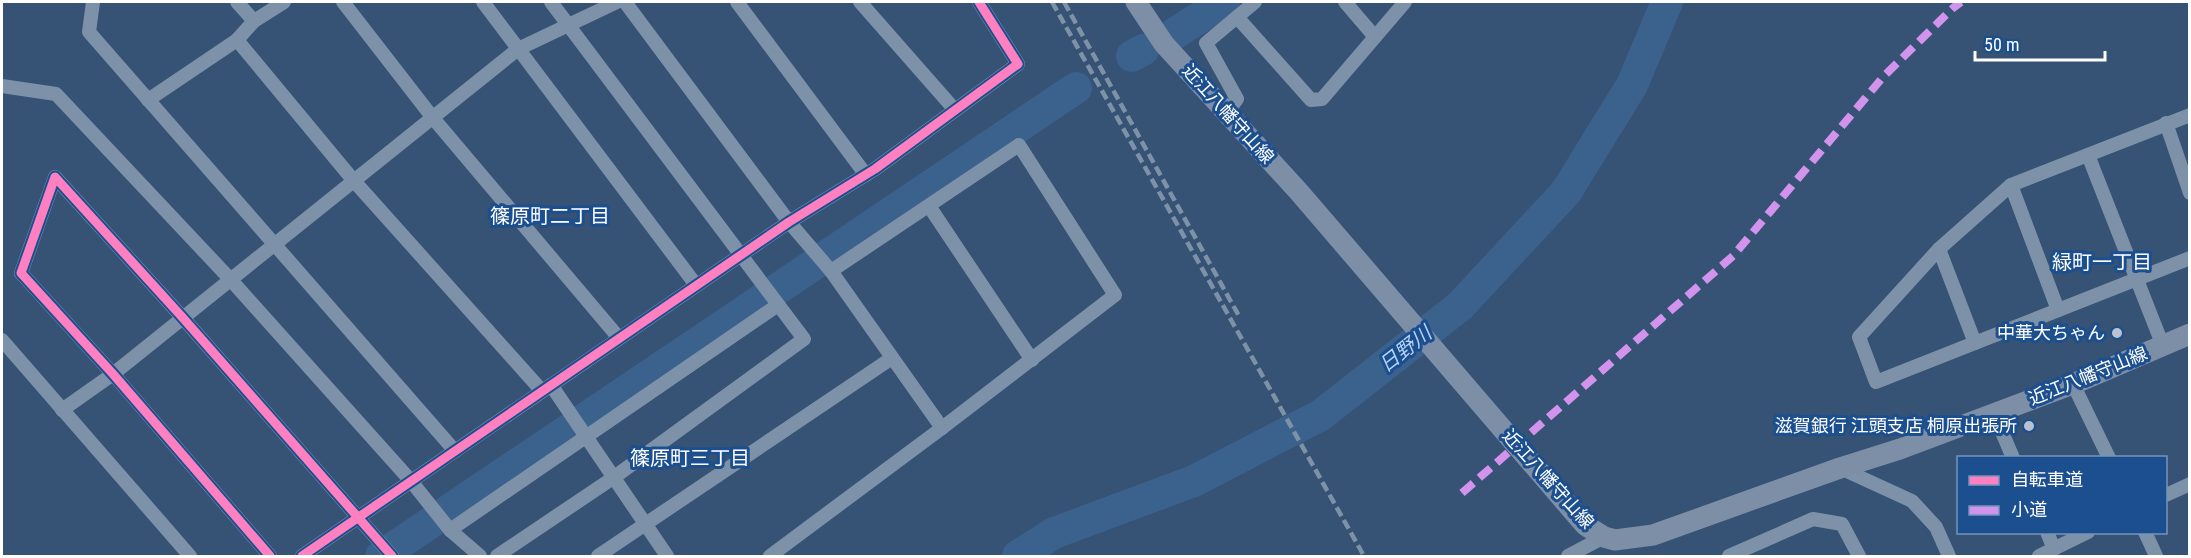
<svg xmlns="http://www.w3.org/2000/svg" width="2191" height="558" font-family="'Roboto Condensed','Noto Sans JP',sans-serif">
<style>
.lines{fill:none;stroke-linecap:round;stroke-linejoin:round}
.river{stroke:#3b618d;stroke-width:32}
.street{stroke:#7d92a8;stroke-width:14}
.primary{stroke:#7d8ea7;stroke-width:21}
.rail{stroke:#7e92a7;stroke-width:4.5;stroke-dasharray:10 4.5;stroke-linecap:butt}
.quiet{stroke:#d193ec;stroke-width:8;stroke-dasharray:15 8;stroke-linecap:butt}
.cycleway-casing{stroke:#1b4f8f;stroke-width:13}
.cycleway{stroke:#ff80c0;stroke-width:9}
.poi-dot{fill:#b9c2ce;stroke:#1b4f8f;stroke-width:2}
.labels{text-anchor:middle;stroke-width:6;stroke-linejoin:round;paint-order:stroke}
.street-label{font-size:18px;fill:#fff;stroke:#1b4f8f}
.poi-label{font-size:18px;fill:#fff;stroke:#1b4f8f;text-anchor:end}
.neighbourhood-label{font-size:20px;fill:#fff;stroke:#1b4f8f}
.water-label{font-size:20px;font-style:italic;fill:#b5d3f5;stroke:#1b4f8f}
</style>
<rect width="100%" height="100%" fill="#365274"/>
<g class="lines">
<g class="river">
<path d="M 1174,34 L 1224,2"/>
<path d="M 1132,56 L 1143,50"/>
<path d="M 381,556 L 1076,88"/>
<path d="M 1018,556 L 1054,533 L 1194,481 L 1321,415 L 1460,306 L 1566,192 L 1632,85 L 1667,2"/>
</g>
<g class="street">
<path d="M 93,2 L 89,32 L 455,451"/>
<path d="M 237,2 L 254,21"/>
<path d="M 343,2 L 433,118 L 619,338"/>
<path d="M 483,2 L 696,285"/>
<path d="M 625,2 L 789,222 L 831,271 L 942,428"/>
<path d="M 737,2 L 866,175"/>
<path d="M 860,2 L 955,110"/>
<path d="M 1345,2 L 1375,37"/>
<path d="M 1237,17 L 1311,100 L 1322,99 L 1405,2"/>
<path d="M 237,40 L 354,181 L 542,391"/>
<path d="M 2,86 L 56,94 L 231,280 L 411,481 L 450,530 L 480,556"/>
<path d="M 148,100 L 237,40 L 254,21 L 284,2"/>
<path d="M 1227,113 L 1237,99 L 1206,43 L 1255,2"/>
<path d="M 2190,115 L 2011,185 L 1939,249 L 1859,337 L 1876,382 L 2190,258"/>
<path d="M 2166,123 L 2190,193"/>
<path d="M 2088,155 L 2163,346"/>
<path d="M 2011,185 L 2058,310"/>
<path d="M 929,206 L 1032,360"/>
<path d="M 1939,249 L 1975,343"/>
<path d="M 2,340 L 190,556"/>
<path d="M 2073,384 L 2109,458"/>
<path d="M 551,385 L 667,556"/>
<path d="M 62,410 L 113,374 L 518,49 L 617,2"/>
<path d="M 1994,413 L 2013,458"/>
<path d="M 1840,468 L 1912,501 L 1936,527 L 1949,556"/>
<path d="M 2166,495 L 2190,484"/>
<path d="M 450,530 L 778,305"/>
<path d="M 2047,532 L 2054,549"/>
<path d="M 2145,532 L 2156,556"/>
<path d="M 270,556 L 113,374 L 21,273 L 55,177 L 183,318 L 392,556"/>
<path d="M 302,556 L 789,222 L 875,169 L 1018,64 L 979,2"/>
<path d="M 497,556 L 613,478 L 804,339 L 551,2"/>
<path d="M 598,556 L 892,358"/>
<path d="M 770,556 L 942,428 L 1115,295 L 1019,145 L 831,271"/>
<path d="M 1568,556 L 1604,537"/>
<path d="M 1729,556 L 1813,519 L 1842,524 L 1859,556"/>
<path d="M 2039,556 L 2088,532"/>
</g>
<path class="primary" d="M 1136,2 L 1164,44 L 1299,192 L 1585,525 L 1604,537 L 1615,540 L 1653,535 L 1840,468 L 1900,449 L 2073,384 L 2190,334"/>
<g class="rail">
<path d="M 1052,2 L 1364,556"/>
<path d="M 1064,2 L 1239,316"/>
</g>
<path class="quiet" d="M 1462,493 L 1733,256 L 1883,77 L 1953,8 L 1961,2"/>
<defs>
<g id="cycleway">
<path d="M 270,556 L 113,374 L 21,273 L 55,177 L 183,318 L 392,556"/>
<path d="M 302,556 L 789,222 L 875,169 L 1018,64 L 979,2"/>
</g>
</defs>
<use href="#cycleway" class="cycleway-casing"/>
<use href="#cycleway" class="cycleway"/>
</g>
<g class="poi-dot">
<circle cx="2117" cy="333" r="6"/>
<circle cx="2029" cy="426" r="6"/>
</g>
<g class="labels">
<g class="street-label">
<text transform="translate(1228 114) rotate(48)" y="6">近江八幡守山線</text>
<text transform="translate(2088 376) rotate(-22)" y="6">近江八幡守山線</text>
<text transform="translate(1548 479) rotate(48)" y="6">近江八幡守山線</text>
</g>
<g class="poi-label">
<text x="2105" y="339">中華大ちゃん</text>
<text x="2017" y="432">滋賀銀行 江頭支店 桐原出張所</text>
</g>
<g class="neighbourhood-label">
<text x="550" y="223">篠原町二丁目</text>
<text x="2102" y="269">緑町一丁目</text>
<text x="690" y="465">篠原町三丁目</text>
</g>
<g class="water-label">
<text transform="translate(1405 349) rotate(-38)" y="7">日野川</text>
</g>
</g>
<rect width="2191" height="558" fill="none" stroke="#ffffff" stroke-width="6"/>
<rect x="1957" y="456" width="210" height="78" fill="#1b4f8f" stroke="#7695bc" stroke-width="1.5"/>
<rect x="1969" y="476" width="30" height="9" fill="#ff80c0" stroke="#7695bc" stroke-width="1.5"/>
<text x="2011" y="486" font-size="18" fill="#ffffff">自転車道</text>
<rect x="1969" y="506" width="30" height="9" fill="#d193ec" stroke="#7695bc" stroke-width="1.5"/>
<text x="2011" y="516" font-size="18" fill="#ffffff">小道</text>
<path d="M1975 51v9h130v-9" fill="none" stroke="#ffffff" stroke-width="3"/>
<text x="1984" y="51" font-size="18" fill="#ffffff" stroke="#1b4f8f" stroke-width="4.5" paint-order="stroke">50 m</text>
</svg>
